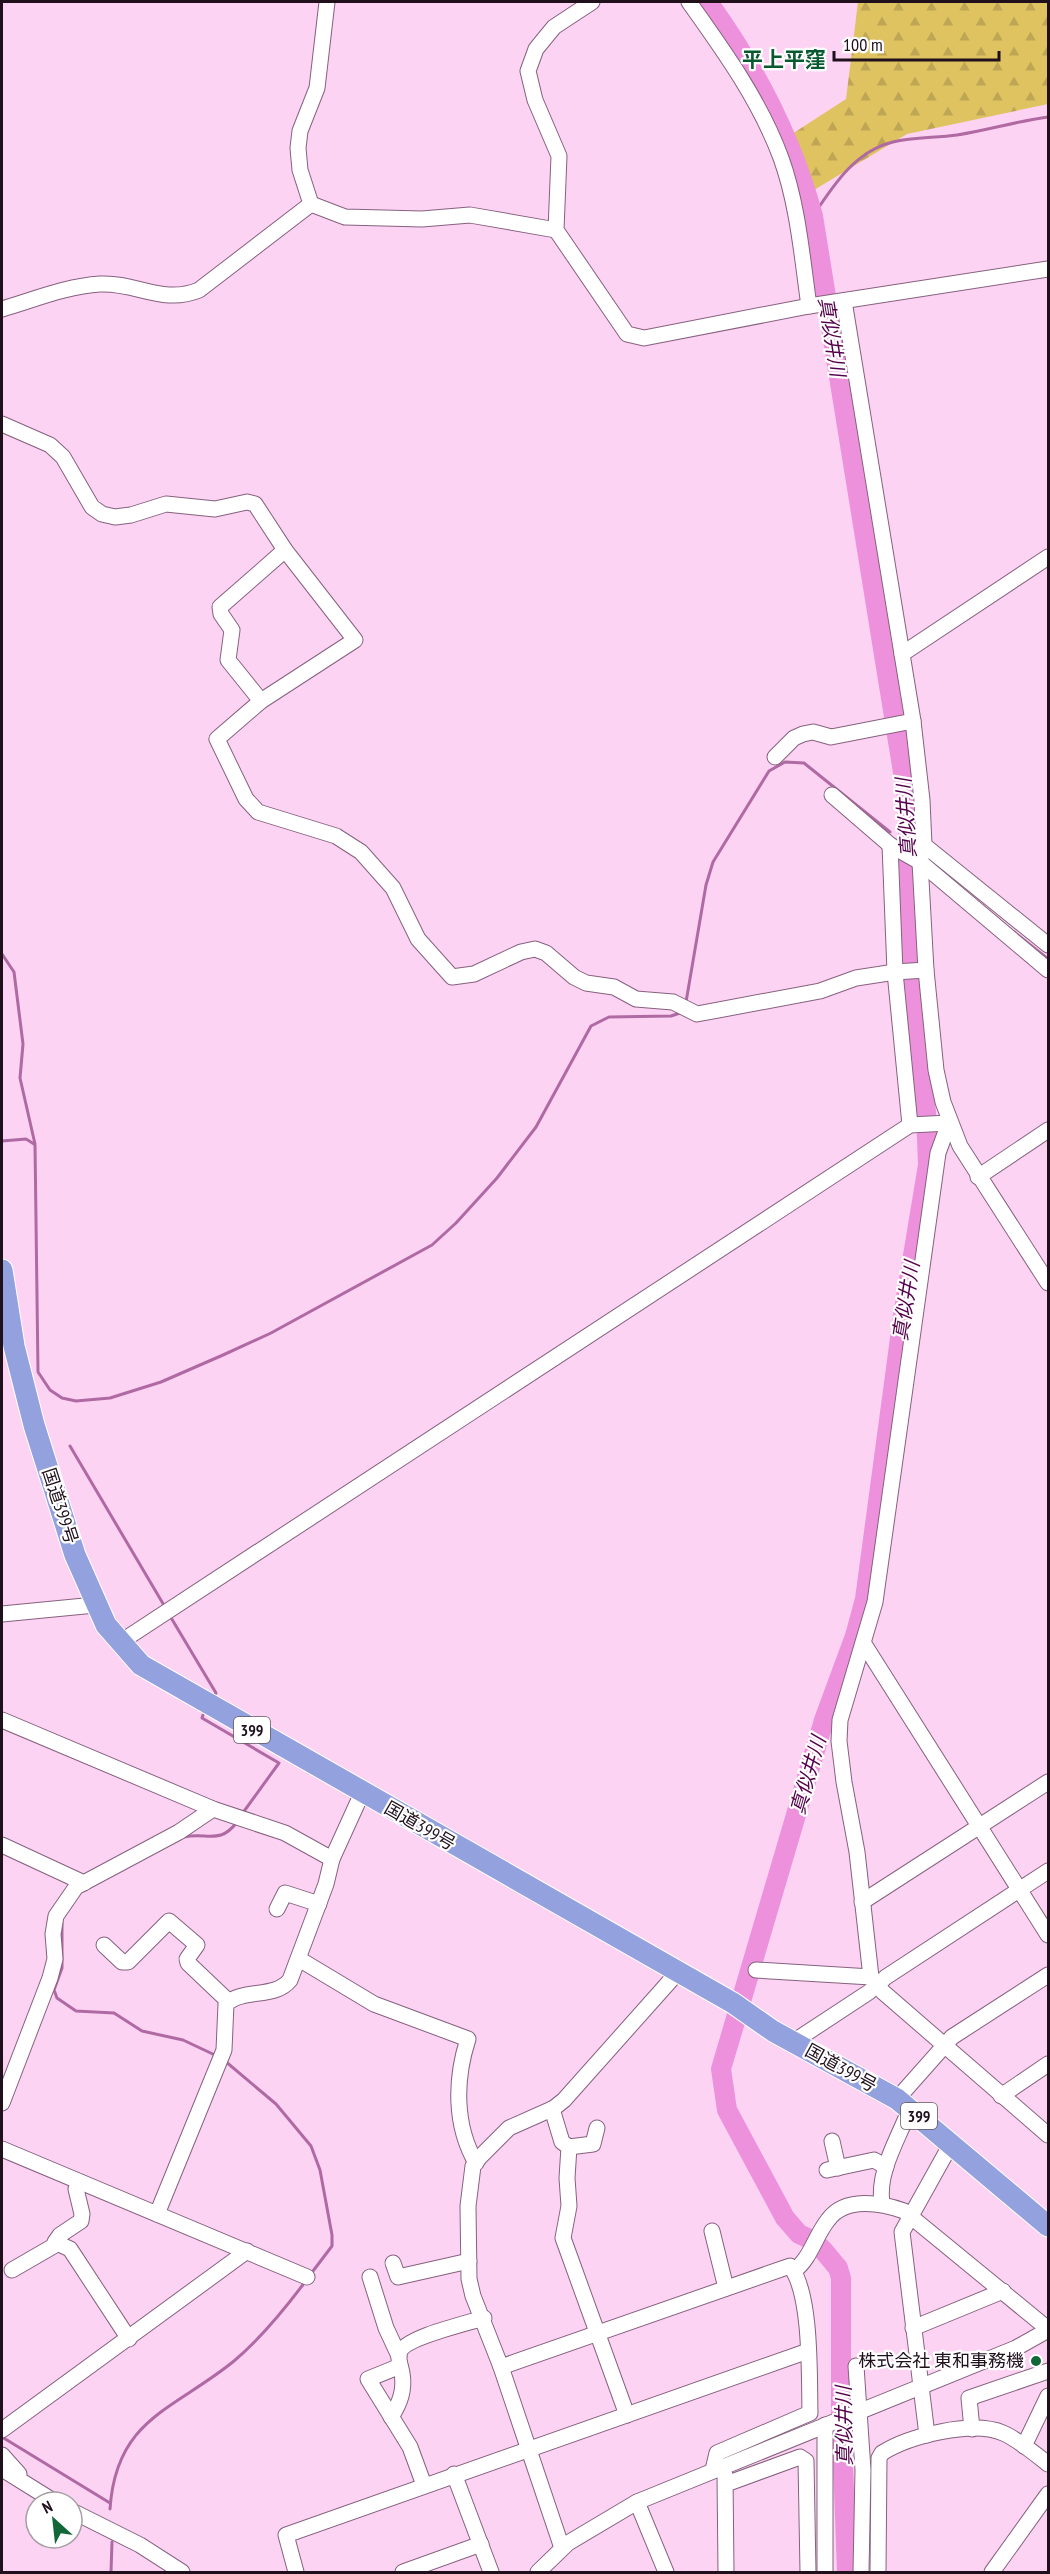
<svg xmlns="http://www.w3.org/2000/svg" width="1050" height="2574" font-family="'PT Sans Narrow','Noto Sans JP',sans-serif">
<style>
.forest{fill:url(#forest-firs)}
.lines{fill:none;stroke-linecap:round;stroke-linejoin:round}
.stream{stroke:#b06aa3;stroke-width:3}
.river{stroke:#ee91dd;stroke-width:20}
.minor-casing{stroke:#86617e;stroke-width:17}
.highway-casing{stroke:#fff;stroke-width:23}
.minor{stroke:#fff;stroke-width:15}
.highway{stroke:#93a1de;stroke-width:21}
.poi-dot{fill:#126739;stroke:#fff;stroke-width:2}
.labels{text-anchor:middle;stroke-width:4.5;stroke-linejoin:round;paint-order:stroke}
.shield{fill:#fff;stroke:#625860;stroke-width:1.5}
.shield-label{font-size:16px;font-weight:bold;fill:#1f101c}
.street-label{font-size:18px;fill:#1f101c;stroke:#fff}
.poi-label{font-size:18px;fill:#1f101c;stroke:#fff;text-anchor:end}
.water-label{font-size:20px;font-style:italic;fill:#55004d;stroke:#fff}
.quarter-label{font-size:21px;font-weight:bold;fill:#08592f;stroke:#fff}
</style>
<defs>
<pattern id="forest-firs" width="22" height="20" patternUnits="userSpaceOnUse" patternTransform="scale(1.5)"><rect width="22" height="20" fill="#dfc361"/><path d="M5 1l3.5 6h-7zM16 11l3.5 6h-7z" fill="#bfa654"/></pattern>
</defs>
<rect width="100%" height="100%" fill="#fdd3f4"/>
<path class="forest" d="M 858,2 L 1048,2 L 1048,104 L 907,134 L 809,193 L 789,136 L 846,99 Z"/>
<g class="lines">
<g class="stream">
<path d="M 813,216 C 833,186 855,151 893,142 C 913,137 936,138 957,135 C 988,130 1018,121 1048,117"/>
<path d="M 1014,932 L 1048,959"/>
<path d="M 2,954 L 14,972 L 23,1044 L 20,1078 L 35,1144 L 38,1372 L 50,1390 L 62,1398 L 76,1401 L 110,1398 L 161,1382 L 223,1355 L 271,1333 L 432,1245 L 456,1223 L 497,1178 L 536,1127 L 591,1026 L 609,1017 L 671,1016 L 680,1013"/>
<path d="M 686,1002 L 706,885 L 713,862 L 769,771 L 785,762 L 804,763 L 890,832"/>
<path d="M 2,1141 L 26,1139 L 34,1144"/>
<path d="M 70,1446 L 165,1607"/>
<path d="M 170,1616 L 216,1693 L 213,1698"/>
<path d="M 203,1715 L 202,1718 L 279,1763 L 242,1814"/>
<path d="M 184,1837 C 207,1832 220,1845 237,1822"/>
<path d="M 62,1923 L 62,1968 L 54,1990 L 57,1998 L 76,2011 L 114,2013 L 142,2031 L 183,2040 L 217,2056"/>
<path d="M 225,2061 L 276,2104 L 311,2146 L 320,2170 L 332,2235 L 332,2246 L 310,2275"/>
<path d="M 2,2437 L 110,2503"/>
<path d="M 110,2509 C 116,2418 174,2410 234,2361 C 260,2339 284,2310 305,2282"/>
<path d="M 111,2572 L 112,2542"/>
</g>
<path class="river" d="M 708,2 C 755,67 792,138 813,216 L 907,797 L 913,999 L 926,1112 L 928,1165 L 903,1316 L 865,1599 L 855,1636 L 824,1720 L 721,2069 L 727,2110 L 785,2218 L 799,2234 L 812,2240 L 823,2250 L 838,2268 L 841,2278 L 841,2408 L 847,2572"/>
<defs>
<g id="minor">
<path d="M 592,2 L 554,27 L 536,49 L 528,71 L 535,100 L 559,156 L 556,230 L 627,334 L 644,338 L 809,306 L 1048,269"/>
<path d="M 689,2 C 724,51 760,101 781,158 C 798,205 802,257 809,306"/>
<path d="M 311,204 L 300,170 L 298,148 L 300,131 L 317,88 L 327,2"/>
<path d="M 844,301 L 913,721 L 922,800 L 924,845 L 920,862 L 926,970 L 936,1070 L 943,1102 L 960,1146 L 1048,1283"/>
<path d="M 2,309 C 33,300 67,286 100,284 C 136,282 163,305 199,290 L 311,204 L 345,217 L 422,219 L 470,215 L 556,230"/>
<path d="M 2,424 L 50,445 L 63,457 L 92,507 L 102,514 L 115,517 L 131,515 L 166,504 L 215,509 L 247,502 L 255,504 L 285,550 L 355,640 L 261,701 L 217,739 L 246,799 L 258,812 L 336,836 L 361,852 L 393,888 L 418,939 L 452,977 L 474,974 L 521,952 L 535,949 L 546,953 L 574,977 L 586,983 L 614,987 L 636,999 L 673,1002 L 697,1014 L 820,991 L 856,978 L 895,972 L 910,1125"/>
<path d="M 902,654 L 1048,557"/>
<path d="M 261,701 L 228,660 L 232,630 L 221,614 L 220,607 L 285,550"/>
<path d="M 775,757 L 794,738 L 803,734 L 813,732 L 831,737 L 913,721"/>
<path d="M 832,795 L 890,845"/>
<path d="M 924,845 L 1048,945"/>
<path d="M 926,970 L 895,972 L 890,845 L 920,862 L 1048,970"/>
<path d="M 949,1123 L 938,1153 L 875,1602 L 840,1720 L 839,1741 L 844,1782 L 857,1852 L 871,1977 L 883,1992 L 1048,2135"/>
<path d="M 978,1177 L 1048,1130"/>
<path d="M 2,1614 L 95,1605"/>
<path d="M 119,1643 L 910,1125 L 949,1123"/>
<path d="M 864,1644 L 1048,1935"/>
<path d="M 2,1720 L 213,1809 L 285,1833 L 332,1859"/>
<path d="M 2,1845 L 84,1883"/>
<path d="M 862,1902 L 1048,1782"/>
<path d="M 277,1909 L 285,1893 L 319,1904"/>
<path d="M 104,1945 L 122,1962 L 128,1962 L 169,1921 L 197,1945 L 187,1959 L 188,1963 L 228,2001"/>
<path d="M 299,1959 L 374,2004 L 468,2039 C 455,2079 454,2125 476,2163"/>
<path d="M 756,1970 L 871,1977"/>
<path d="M 793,2042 L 869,1992 L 886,1977 L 1048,1871"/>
<path d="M 1001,2096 L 1048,2064"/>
<path d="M 897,2099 L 952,2037 L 1048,1975"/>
<path d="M 2,2103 L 50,1978 L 55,1959 L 53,1934 L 56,1916 L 76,1887 L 179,1832 L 213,1809"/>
<path d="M 552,2109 L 562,2142 L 569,2147 L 593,2144 L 597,2128"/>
<path d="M 832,2141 L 838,2168"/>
<path d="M 569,2147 L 567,2178 L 569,2206 L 563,2238 L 627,2415"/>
<path d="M 2,2149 L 307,2277"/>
<path d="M 827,2170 L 874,2160 L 886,2167"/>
<path d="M 82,2183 L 76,2189 L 82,2214 L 81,2221 L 60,2235 L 55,2242 L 70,2249 L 129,2339"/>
<path d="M 882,2203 C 877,2171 899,2138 910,2108"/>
<path d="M 157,2214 L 224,2050 L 226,2004 C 243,1988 275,1999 290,1980 L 326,1884 L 332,1859 L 362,1793"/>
<path d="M 712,2231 L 726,2288"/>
<path d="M 393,2263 L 398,2277 L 469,2261"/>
<path d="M 12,2270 L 57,2244"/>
<path d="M 794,2271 C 811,2258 815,2236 828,2220 C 845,2196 882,2203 904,2211 L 1048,2329"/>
<path d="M 370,2277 L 386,2328 L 399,2356"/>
<path d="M 913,2328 L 1003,2291"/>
<path d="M 400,2366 L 368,2379 L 410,2447 L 424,2485"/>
<path d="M 856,2366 L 863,2470 L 861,2572"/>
<path d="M 501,2367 L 790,2266 C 812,2293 809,2378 810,2413 L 717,2453 L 713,2470"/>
<path d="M 391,2417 C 400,2403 405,2390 402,2373 C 401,2367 398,2360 399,2354 C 402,2338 468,2323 484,2318"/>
<path d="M 972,2429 L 969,2398 L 1048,2371"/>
<path d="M 2,2430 L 247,2251"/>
<path d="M 927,2435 L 902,2232 L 951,2144"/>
<path d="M 1024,2446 L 1048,2396"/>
<path d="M 2,2455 L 19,2474"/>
<path d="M 2,2469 L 55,2502"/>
<path d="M 454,2474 L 491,2572"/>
<path d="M 725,2475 L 726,2572"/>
<path d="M 726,2484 L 800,2457 L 806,2461 L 808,2572"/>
<path d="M 637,2502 L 666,2572"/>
<path d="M 72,2511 L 140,2545 L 182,2572"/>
<path d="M 562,2548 L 501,2367 L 473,2296 L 469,2279 L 468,2206 L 473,2166 L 480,2157 L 509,2128 L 554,2108 L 564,2100 L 678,1972"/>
<path d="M 296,2572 L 286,2535 L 808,2351"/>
<path d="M 403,2572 L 481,2544"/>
<path d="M 538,2572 L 568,2543 L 637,2502 L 1016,2348 L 1048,2330"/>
<path d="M 825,2572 L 825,2425"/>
<path d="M 878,2572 L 879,2458 L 882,2453 C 909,2436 972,2420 1003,2433 C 1019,2440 1034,2453 1048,2464"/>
<path d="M 992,2572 L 1048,2494"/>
</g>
<path id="highway" d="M 2,1270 L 14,1346 L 34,1425 L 75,1555 L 106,1625 L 141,1665 L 733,2003 L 773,2031 L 897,2099 L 1048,2226"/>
</defs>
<use href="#minor" class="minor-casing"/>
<use href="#highway" class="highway-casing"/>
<use href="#minor" class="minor"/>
<use href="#highway" class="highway"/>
</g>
<circle class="poi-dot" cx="1036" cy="2361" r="6"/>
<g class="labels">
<g class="shield">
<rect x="234" y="1717" width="36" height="26" rx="4.5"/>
<rect x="901" y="2103" width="36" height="26" rx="4.5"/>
</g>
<g class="shield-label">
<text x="252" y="1736">399</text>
<text x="919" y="2122">399</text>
</g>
<g class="street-label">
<text transform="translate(60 1506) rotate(72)" y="6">国道399号</text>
<text transform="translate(420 1826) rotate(30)" y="6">国道399号</text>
<text transform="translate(841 2068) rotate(29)" y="6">国道399号</text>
</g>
<g class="poi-label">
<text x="1024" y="2367">株式会社 東和事務機</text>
</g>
<g class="water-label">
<text transform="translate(832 337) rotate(81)" y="7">真似井川</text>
<text transform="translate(906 818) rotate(-94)" y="7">真似井川</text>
<text transform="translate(906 1301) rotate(-81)" y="7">真似井川</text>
<text transform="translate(808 1775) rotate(-74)" y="7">真似井川</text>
<text transform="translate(844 2426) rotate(-91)" y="7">真似井川</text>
</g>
<g class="quarter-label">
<text x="784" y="67">平上平窪</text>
</g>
</g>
<rect width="1050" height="2574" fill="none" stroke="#1f101c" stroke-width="6"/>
<g transform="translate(54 2520) rotate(333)"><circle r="28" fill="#ffffff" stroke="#a59fa4" stroke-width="1.5"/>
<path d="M0-4.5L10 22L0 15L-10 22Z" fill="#126739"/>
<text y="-9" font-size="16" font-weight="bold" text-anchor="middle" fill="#1f101c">N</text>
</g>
<path d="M834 51v9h165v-9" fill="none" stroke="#1f101c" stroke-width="3"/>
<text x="843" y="51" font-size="18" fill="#1f101c" stroke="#ffffff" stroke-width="4.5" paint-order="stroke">100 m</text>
</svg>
